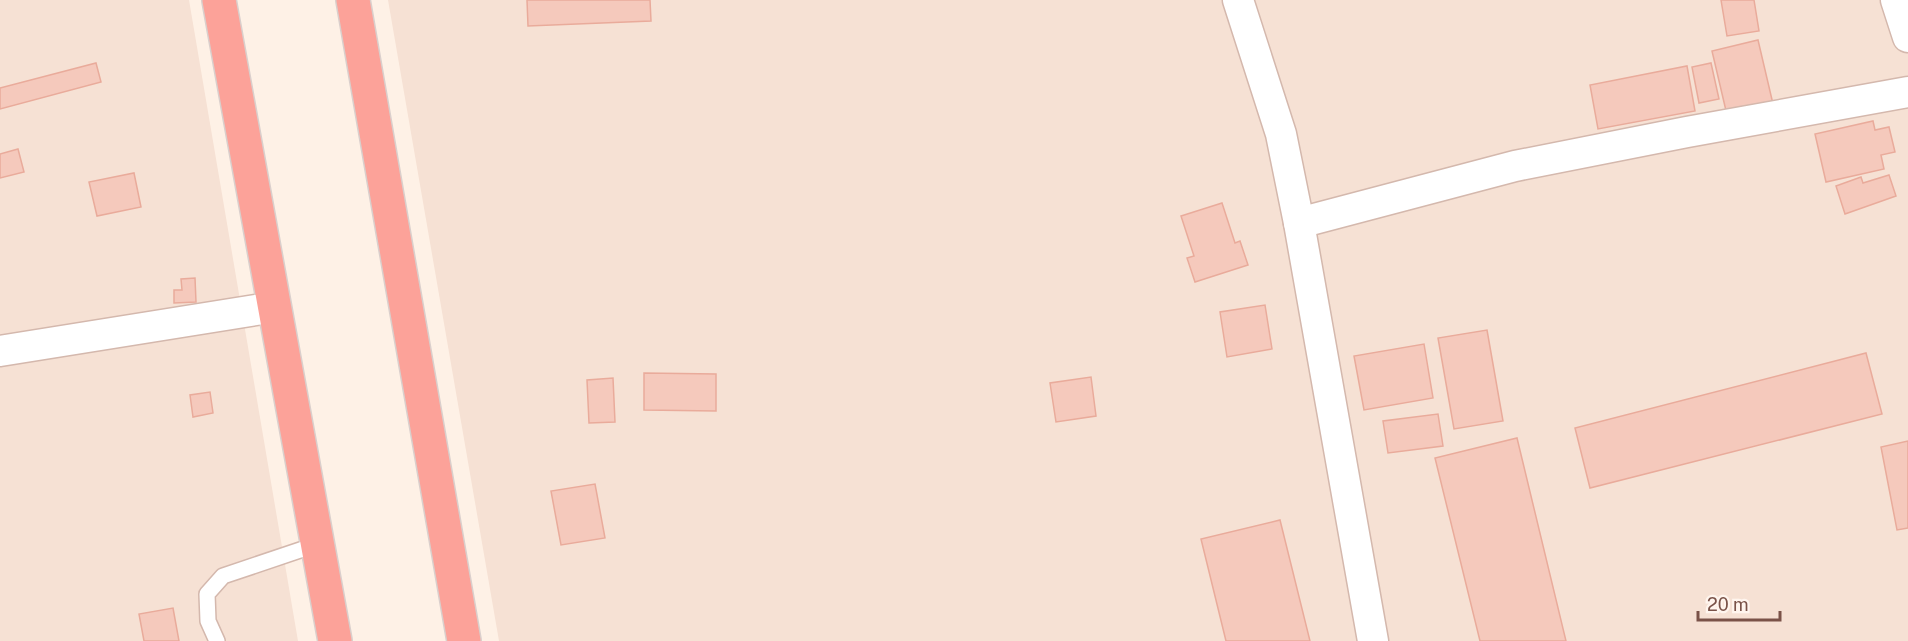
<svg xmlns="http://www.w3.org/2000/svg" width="1908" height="641" font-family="'Public Sans',sans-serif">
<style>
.residential{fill:#f6e1d4}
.building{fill:#f5c9bc;stroke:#e9ab9b;stroke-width:1.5}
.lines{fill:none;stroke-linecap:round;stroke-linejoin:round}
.lane-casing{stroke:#d4b8ad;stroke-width:18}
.street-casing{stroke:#d4b8ad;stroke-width:33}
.highway-casing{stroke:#dacfcc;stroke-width:36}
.lane{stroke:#fff;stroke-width:15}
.street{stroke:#fff;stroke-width:30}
.highway{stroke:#fca299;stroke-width:33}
</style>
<rect width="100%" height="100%" fill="#fef1e6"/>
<g class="residential">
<path d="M 0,0 L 189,0 L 298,641 L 0,641 Z"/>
<path d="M 388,0 L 1908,0 L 1908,641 L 499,641 Z"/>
</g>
<g class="building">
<path d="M 527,0 L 650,0 L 651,21 L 528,26 Z"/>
<path d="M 1721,0 L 1754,0 L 1759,31 L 1727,36 Z"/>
<path d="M 1758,40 L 1773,104 L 1727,115 L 1712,51 Z"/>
<path d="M 96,63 L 101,82 L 0,109 L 0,88 Z"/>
<path d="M 1711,63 L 1719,99 L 1699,103 L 1692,67 Z"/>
<path d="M 1687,66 L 1695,111 L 1598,129 L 1590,85 Z"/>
<path d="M 1873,121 L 1875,130 L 1889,127 L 1895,152 L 1881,155 L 1884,169 L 1826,182 L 1815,134 Z"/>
<path d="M 18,149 L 24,172 L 0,178 L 0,154 Z"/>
<path d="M 134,173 L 141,207 L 97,216 L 89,182 Z"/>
<path d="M 1889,175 L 1896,196 L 1845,214 L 1836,186 L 1861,177 L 1863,183 Z"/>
<path d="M 1222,203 L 1235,243 L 1240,241 L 1248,265 L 1195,282 L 1187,258 L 1194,256 L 1181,216 Z"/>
<path d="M 195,278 L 196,302 L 174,303 L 174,290 L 182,290 L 181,279 Z"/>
<path d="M 1265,305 L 1272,349 L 1227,357 L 1220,312 Z"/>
<path d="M 1487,330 L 1503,421 L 1454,429 L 1438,338 Z"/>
<path d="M 1424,344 L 1433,398 L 1364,410 L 1354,356 Z"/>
<path d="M 1866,353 L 1882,414 L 1590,488 L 1575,428 Z"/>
<path d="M 644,373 L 716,374 L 716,411 L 644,410 Z"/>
<path d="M 1091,377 L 1096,416 L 1056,422 L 1050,383 Z"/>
<path d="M 613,378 L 615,422 L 589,423 L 587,380 Z"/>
<path d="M 210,392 L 213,413 L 193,417 L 190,395 Z"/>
<path d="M 1438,414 L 1443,446 L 1388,453 L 1383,421 Z"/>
<path d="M 1517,438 L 1566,641 L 1480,641 L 1435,458 Z"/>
<path d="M 1908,441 L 1908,528 L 1897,530 L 1881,447 Z"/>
<path d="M 595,484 L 605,538 L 561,545 L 551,491 Z"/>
<path d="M 1280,520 L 1310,641 L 1226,641 L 1201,539 Z"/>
<path d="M 173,608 L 179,641 L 144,641 L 139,614 Z"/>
</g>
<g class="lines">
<defs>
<path id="lane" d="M 217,641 L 208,621 L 207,594 L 223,576 L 318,544"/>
<g id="street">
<path d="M 1238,0 L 1281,134 L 1299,223 L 1373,641"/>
<path d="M 1896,0 L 1908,37"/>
<path d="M 1299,223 L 1515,166 L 1687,132 L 1908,92"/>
<path d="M 0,351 L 275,307"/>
</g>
<g id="highway">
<path d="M 219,0 L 335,641"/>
<path d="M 353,0 L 464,641"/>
</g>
</defs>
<use href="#lane" class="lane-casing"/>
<use href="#street" class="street-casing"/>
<use href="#highway" class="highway-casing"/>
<use href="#lane" class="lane"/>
<use href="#street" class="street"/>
<use href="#highway" class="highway"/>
</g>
<path d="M1698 611v9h82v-9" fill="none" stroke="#7a5248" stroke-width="3"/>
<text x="1707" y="611" font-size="18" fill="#7a5248" stroke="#fff5ee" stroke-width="4.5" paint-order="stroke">20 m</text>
</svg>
